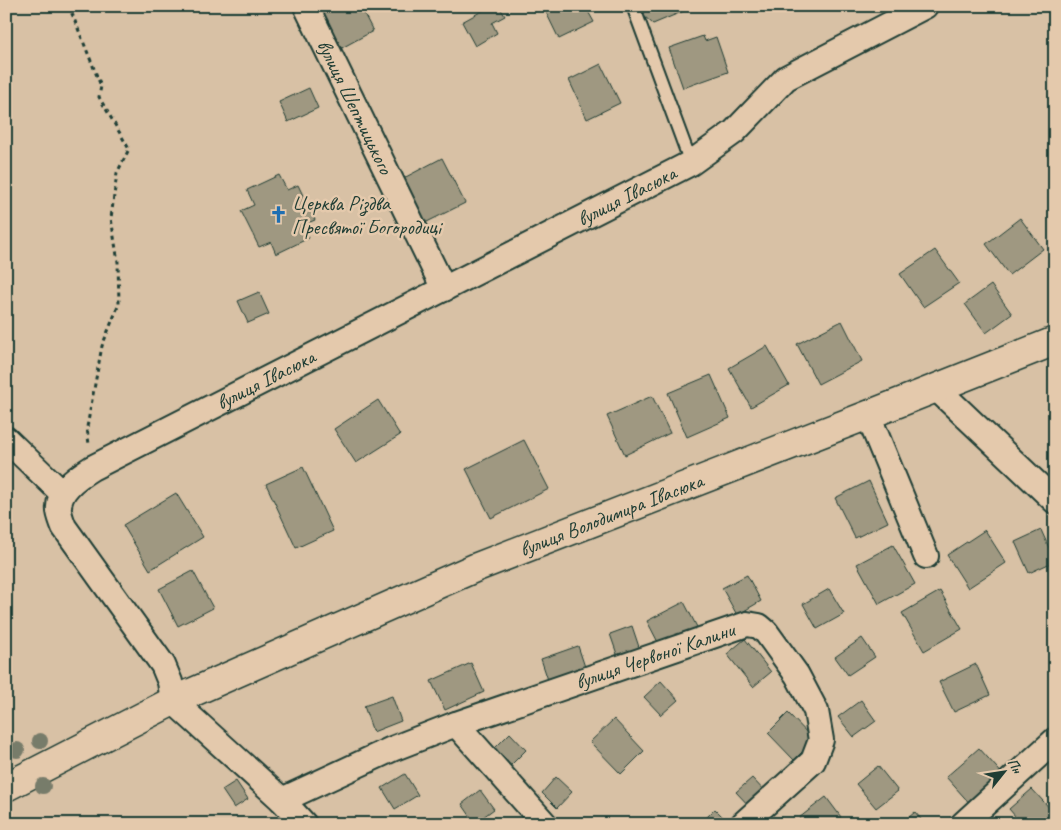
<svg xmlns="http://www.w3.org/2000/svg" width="1061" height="830" font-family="Caveat,sans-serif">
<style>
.building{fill:#9f9881;stroke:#1f3d34}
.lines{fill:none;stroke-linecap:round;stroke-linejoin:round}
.service-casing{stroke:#1f3d34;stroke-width:16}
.minor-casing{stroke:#1f3d34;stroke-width:28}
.tertiary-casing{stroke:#1f3d34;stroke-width:31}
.path{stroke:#1f3d34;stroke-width:3;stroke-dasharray:4 4;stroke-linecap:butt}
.service{stroke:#e4c9ac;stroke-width:12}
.minor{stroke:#e4c9ac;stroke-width:24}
.tertiary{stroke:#e4c9ac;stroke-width:28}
.tree{fill:#777b6a}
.labels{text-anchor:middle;stroke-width:5;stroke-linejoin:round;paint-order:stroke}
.street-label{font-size:21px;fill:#1f3d34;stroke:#e4c9ac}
.poi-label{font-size:21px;fill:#1f3d34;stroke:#e4c9ac;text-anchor:start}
</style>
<rect width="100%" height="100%" fill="#d8c1a5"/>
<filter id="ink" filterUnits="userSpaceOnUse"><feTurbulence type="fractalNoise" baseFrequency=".02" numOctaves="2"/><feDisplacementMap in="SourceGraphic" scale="10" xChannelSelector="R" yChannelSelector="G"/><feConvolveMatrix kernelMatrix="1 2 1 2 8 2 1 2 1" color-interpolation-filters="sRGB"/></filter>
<g filter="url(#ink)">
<g class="building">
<path d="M 315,6 L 360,6 L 373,31 L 338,50 Z"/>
<path d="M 491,6 L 499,6 L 505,16 L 492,23 L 497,33 L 475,46 L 462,22 Z"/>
<path d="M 543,6 L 585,6 L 594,22 L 559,39 Z"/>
<path d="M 645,6 L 682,6 L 684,11 L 653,24 L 644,16 Z"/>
<path d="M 703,36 L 705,41 L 716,37 L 728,72 L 683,88 L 669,48 Z"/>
<path d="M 601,64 L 620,103 L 587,119 L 569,80 Z"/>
<path d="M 309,88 L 318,108 L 288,122 L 279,102 Z"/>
<path d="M 442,158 L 465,203 L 425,223 L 402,179 Z"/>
<path d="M 279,175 L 287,190 L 298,185 L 315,220 L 303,225 L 309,238 L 276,254 L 271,242 L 259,247 L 241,211 L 254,205 L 247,190 Z"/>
<path d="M 1020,218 L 1043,249 L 1009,275 L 986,244 Z"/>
<path d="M 935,250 L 959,283 L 923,307 L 900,274 Z"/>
<path d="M 991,285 L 1012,314 L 986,333 L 965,304 Z"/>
<path d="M 259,292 L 269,314 L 248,323 L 238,301 Z"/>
<path d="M 842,321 L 862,361 L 818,384 L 797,344 Z"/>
<path d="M 767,346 L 789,385 L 751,407 L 729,368 Z"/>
<path d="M 711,375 L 730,418 L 687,437 L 668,393 Z"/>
<path d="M 652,396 L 670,433 L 625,455 L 607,416 Z"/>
<path d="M 378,400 L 400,435 L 356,463 L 334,429 Z"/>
<path d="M 524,440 L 549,489 L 491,518 L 466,469 Z"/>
<path d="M 303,467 L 333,531 L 296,548 L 266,484 Z"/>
<path d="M 869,481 L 888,522 L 855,538 L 835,498 Z"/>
<path d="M 176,493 L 203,537 L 150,570 L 123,525 Z"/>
<path d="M 985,530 L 1006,563 L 968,588 L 947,555 Z"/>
<path d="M 1041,530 L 1055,561 L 1029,573 L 1015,542 Z"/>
<path d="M 893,545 L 915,584 L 879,604 L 857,564 Z"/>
<path d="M 193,571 L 213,608 L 178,626 L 159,589 Z"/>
<path d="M 747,575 L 761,601 L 737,615 L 722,588 Z"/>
<path d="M 829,589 L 844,614 L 817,629 L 803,604 Z"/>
<path d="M 940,591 L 962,629 L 924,651 L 902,613 Z"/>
<path d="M 684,602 L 698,629 L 661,648 L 647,621 Z"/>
<path d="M 632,626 L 641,653 L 619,660 L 610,634 Z"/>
<path d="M 862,638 L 875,657 L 848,675 L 835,657 Z"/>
<path d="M 745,639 L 771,672 L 753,687 L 727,654 Z"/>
<path d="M 578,646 L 587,673 L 550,686 L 541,659 Z"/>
<path d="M 471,663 L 484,692 L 445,710 L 431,681 Z"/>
<path d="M 976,664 L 990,695 L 954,712 L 939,682 Z"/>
<path d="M 661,681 L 678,700 L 661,715 L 644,697 Z"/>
<path d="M 392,696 L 401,721 L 373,732 L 364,706 Z"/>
<path d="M 861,700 L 876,721 L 854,737 L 838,717 Z"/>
<path d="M 788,713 L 814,740 L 794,760 L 768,733 Z"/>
<path d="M 614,719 L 644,751 L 621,774 L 590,742 Z"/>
<path d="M 510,733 L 526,750 L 509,767 L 493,750 Z"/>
<path d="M 979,748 L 1006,778 L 973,807 L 946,777 Z"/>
<path d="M 878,766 L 898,791 L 876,808 L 856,784 Z"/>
<path d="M 405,774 L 418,795 L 395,809 L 382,788 Z"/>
<path d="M 556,777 L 572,792 L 557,808 L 542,793 Z"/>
<path d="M 752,778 L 767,794 L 751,808 L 736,792 Z"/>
<path d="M 236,781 L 248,799 L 234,808 L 222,790 Z"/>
<path d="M 1032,789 L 1055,814 L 1045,824 L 1022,824 L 1009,809 Z"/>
<path d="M 480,790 L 494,809 L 475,823 L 462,804 Z"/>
<path d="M 826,797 L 841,817 L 832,824 L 803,824 L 799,818 Z"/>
<path d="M 715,809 L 730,824 L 700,824 Z"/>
<path d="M 915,812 L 925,824 L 901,824 Z"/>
</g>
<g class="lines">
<defs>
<path id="service" d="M 633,6 L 691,163"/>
<g id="minor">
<path id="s1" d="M 306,6 L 444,289"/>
<path d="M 936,388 L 1055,501"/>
<path d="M 868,415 L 926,556"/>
<path d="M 6,439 L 62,493"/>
<path d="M 456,724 L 545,824"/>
<path id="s2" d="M 282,800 L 392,749 L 456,724 L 747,624 L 759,626 L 766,632 L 797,675 L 816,711 L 821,740 L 813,761 L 743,824"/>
<path id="s3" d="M 304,824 L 282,800 L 173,701 L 170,682 L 163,665 L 64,527 C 62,522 60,517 59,511 C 57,491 76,478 92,468 L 691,163 L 734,132 L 786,78 L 925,6"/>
<path d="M 963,824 L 1055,740"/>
</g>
<g id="tertiary">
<path id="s4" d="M 6,787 L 173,701 L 477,567 L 868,415 L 1055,341"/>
</g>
</defs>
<use href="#service" class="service-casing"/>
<use href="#minor" class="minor-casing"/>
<use href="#tertiary" class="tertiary-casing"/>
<path class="path" d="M 68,6 L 73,16 L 101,86 L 99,97 L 129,149 L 117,173 L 111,218 L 118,262 L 119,304 L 102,346 L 87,427 L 89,445"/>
<use href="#service" class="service"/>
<use href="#minor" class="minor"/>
<use href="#tertiary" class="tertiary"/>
</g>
<g class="tree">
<circle cx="40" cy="741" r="8"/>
<circle cx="17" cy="750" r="8"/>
<circle cx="43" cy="786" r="8"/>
</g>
</g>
<defs>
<symbol id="church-bare" viewBox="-9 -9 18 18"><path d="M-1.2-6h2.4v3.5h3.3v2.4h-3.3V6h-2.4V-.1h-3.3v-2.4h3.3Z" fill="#1f6fb2" stroke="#e4c9ac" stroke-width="2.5" paint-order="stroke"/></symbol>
</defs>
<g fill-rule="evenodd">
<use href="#church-bare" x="266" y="202" width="25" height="25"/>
</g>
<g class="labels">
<g class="street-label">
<text dy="7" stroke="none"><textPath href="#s1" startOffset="112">вулиця Шептицького</textPath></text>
<text dy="7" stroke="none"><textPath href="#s3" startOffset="1061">вулиця Івасюка</textPath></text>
<text dy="7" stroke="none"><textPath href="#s3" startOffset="656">вулиця Івасюка</textPath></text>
<text dy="7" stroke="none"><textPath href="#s4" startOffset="664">вулиця Володимира Івасюка</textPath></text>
<text dy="7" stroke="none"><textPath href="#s2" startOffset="400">вулиця Червоної Калини</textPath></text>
</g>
<g class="poi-label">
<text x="292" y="210">Церква Різдва<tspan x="292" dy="24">Пресвятої Богородиці</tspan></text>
</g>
</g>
<rect width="1061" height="830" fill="none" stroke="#e4c9ac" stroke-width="25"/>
<rect x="12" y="12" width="1036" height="805" fill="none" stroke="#1f3d34" stroke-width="2" filter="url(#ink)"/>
<g transform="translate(1004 772) rotate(60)" stroke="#e4c9ac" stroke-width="4" paint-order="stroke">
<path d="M0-4L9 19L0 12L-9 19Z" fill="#1f3d34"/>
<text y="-8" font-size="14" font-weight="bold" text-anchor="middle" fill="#1f3d34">Пн</text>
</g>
</svg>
